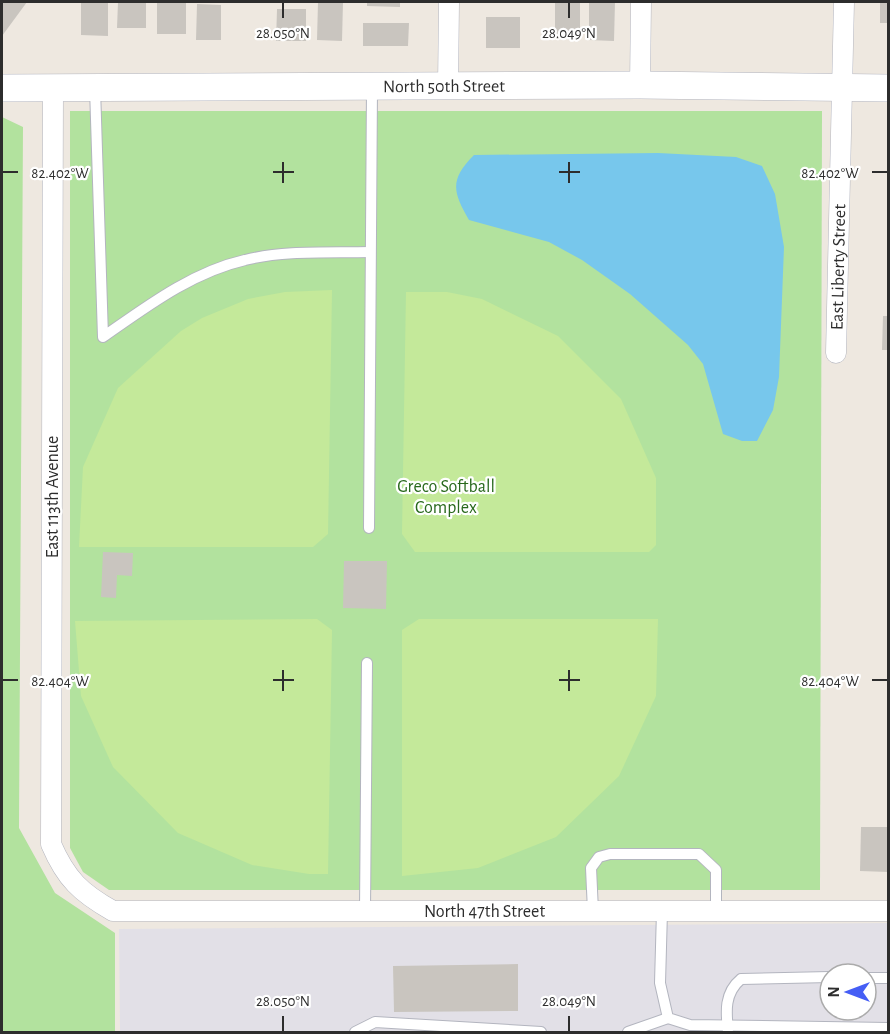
<svg xmlns="http://www.w3.org/2000/svg" width="890" height="1034" font-family="'Alegreya Sans',sans-serif">
<style>
.industrial{fill:#e2e0e7;fill-rule:evenodd}
.green{fill:#b2e29e}
.pitch{fill:#c4e99a}
.water{fill:#77c7ec}
.building{fill:#c9c5bf}
.lines{fill:none;stroke-linecap:round;stroke-linejoin:round}
.lane-casing{stroke:#b3b5bf;stroke-width:12}
.street-casing{stroke:#b3b5bf;stroke-width:21}
.secondary-casing{stroke:#b3b5bf;stroke-width:28}
.lane{stroke:#fff;stroke-width:10}
.street{stroke:#fff;stroke-width:20}
.secondary{stroke:#fff;stroke-width:27}
.ticks{fill:none;stroke:#2d2d2d;stroke-width:2}
.labels{text-anchor:middle;stroke-width:4.5;stroke-linejoin:round;paint-order:stroke}
.street-label{font-size:18px;fill:#2d2d2d;stroke:#fff}
.park-label{font-size:18px;fill:#29691d;stroke:#fff}
.ticks-label{font-size:15px;text-anchor:middle;fill:#2d2d2d;stroke:#fff;stroke-width:4.5;stroke-linejoin:round;paint-order:stroke}
</style>
<rect width="100%" height="100%" fill="#eee8e0"/>
<path class="industrial" d="M 888,923 L 888,1032 L 120,1032 L 119,929 ZM 830,974 L 866,974 L 866,1010 L 830,1010 Z"/>
<g class="green">
<path d="M 70,111 L 822,111 L 820,890 L 109,890 L 83,872 L 70,848 Z"/>
<path d="M 2,117 L 23,127 L 19,828 L 55,893 L 115,933 L 115,1032 L 2,1032 Z"/>
</g>
<g class="pitch">
<path d="M 332,290 L 328,534 L 313,547 L 79,547 L 83,467 L 118,388 L 181,331 L 202,318 L 248,299 L 285,292 Z"/>
<path d="M 406,292 L 447,292 L 482,299 L 558,336 L 621,399 L 656,478 L 656,545 L 649,552 L 415,552 L 402,534 Z"/>
<path d="M 317,619 L 332,630 L 328,874 L 309,874 L 252,865 L 178,833 L 113,767 L 81,696 L 75,621 Z"/>
<path d="M 419,619 L 658,619 L 656,696 L 619,776 L 556,837 L 478,868 L 402,876 L 402,630 Z"/>
</g>
<path class="water" d="M 658,153 L 736,157 L 762,166 L 775,194 L 784,247 L 779,377 L 773,410 L 757,441 L 742,441 L 723,434 L 703,364 L 688,345 L 630,294 L 582,260 L 549,242 L 469,220 C 453,192 449,180 474,155 Z"/>
<g class="building">
<path d="M 2,2 L 27,2 L 2,36 Z"/>
<path d="M 81,2 L 108,2 L 108,36 L 81,35 Z"/>
<path d="M 118,2 L 146,2 L 146,28 L 117,28 Z"/>
<rect x="157" y="2" width="29" height="32"/>
<path d="M 318,2 L 343,2 L 342,41 L 317,40 Z"/>
<path d="M 367,2 L 400,2 L 400,7 L 367,6 Z"/>
<path d="M 589,2 L 615,2 L 614,41 L 589,40 Z"/>
<rect x="880" y="2" width="8" height="21"/>
<rect x="555" y="3" width="25" height="36"/>
<path d="M 197,4 L 221,5 L 221,40 L 196,40 Z"/>
<path d="M 277,9 L 306,9 L 306,41 L 276,41 Z"/>
<rect x="486" y="17" width="34" height="31"/>
<path d="M 363,23 L 409,23 L 408,46 L 363,46 Z"/>
<path d="M 883,316 L 888,316 L 888,350 L 882,350 Z"/>
<path d="M 103,552 L 133,553 L 132,576 L 117,575 L 116,598 L 101,597 Z"/>
<path d="M 344,561 L 387,561 L 386,609 L 343,608 Z"/>
<path d="M 861,827 L 888,827 L 888,872 L 860,871 Z"/>
<path d="M 518,964 L 518,1011 L 394,1012 L 393,966 Z"/>
</g>
<g class="lines">
<defs>
<g id="lane">
<path d="M 95,88 L 103,337 C 146,307 192,272 245,260 C 285,250 329,253 370,252"/>
<path d="M 369,528 L 372,87"/>
<path d="M 365,911 L 367,663"/>
<path d="M 593,911 L 591,868 L 599,857 L 610,854 L 699,854 L 716,870 L 716,911"/>
<path d="M 662,911 L 660,983 L 668,1018 L 690,1025 L 888,1028"/>
<path d="M 866,978 L 888,978"/>
<path d="M 355,1032 L 375,1022 L 541,1032"/>
<path d="M 628,1032 L 668,1018"/>
<path d="M 728,1032 C 726,1012 724,993 741,979 L 830,977"/>
</g>
<g id="street">
<path d="M 640,85 L 641,2"/>
<path id="s1" d="M 53,87 L 51,844 C 66,879 81,893 113,911 L 888,911"/>
<path d="M 448,87 L 449,2"/>
<path id="s2" d="M 836,353 L 844,2"/>
</g>
<g id="secondary">
<path id="s3" d="M 2,88 L 640,85 L 888,88"/>
</g>
</defs>
<use href="#lane" class="lane-casing"/>
<use href="#street" class="street-casing"/>
<use href="#secondary" class="secondary-casing"/>
<use href="#lane" class="lane"/>
<use href="#street" class="street"/>
<use href="#secondary" class="secondary"/>
</g>
<path class="ticks" d="M 283,3 L 283,18M 569,3 L 569,18M 283,162 L 283,183M 569,162 L 569,183M 3,172 L 18,172M 273,172 L 294,172M 559,172 L 580,172M 872,172 L 887,172M 283,670 L 283,691M 569,670 L 569,691M 3,680 L 18,680M 273,680 L 294,680M 559,680 L 580,680M 872,680 L 887,680M 283,1016 L 283,1031M 569,1016 L 569,1031"/>
<g class="labels">
<g class="street-label">
<text dy="6" stroke="none"><textPath href="#s3" startOffset="442">North 50th Street</textPath></text>
<text dy="6" stroke="none"><textPath href="#s2" startOffset="86">East Liberty Street</textPath></text>
<text transform="translate(52 497) rotate(-90)" y="6">East 113th Avenue</text>
<text dy="6" stroke="none"><textPath href="#s1" startOffset="1222">North 47th Street</textPath></text>
</g>
<g class="park-label">
<text x="446" y="492">Greco Softball<tspan x="446" dy="21">Complex</tspan></text>
</g>
</g>
<g class="ticks-label">
<text x="283" y="38">28.050°N</text>
<text x="569" y="38">28.049°N</text>
<text x="830" y="178">82.402°W</text>
<text x="60" y="178">82.402°W</text>
<text x="830" y="686">82.404°W</text>
<text x="60" y="686">82.404°W</text>
<text x="283" y="1006">28.050°N</text>
<text x="569" y="1006">28.049°N</text>
</g>
<rect width="890" height="1034" fill="none" stroke="#2d2d2d" stroke-width="6"/>
<g transform="translate(848 992) rotate(270)"><circle r="28" fill="#ffffff" stroke="#ababab" stroke-width="1.5"/>
<path d="M0-4.5L10 22L0 15L-10 22Z" fill="#455ef5"/>
<text y="-9" font-size="16" font-weight="bold" text-anchor="middle" fill="#2d2d2d">N</text>
</g>
</svg>
